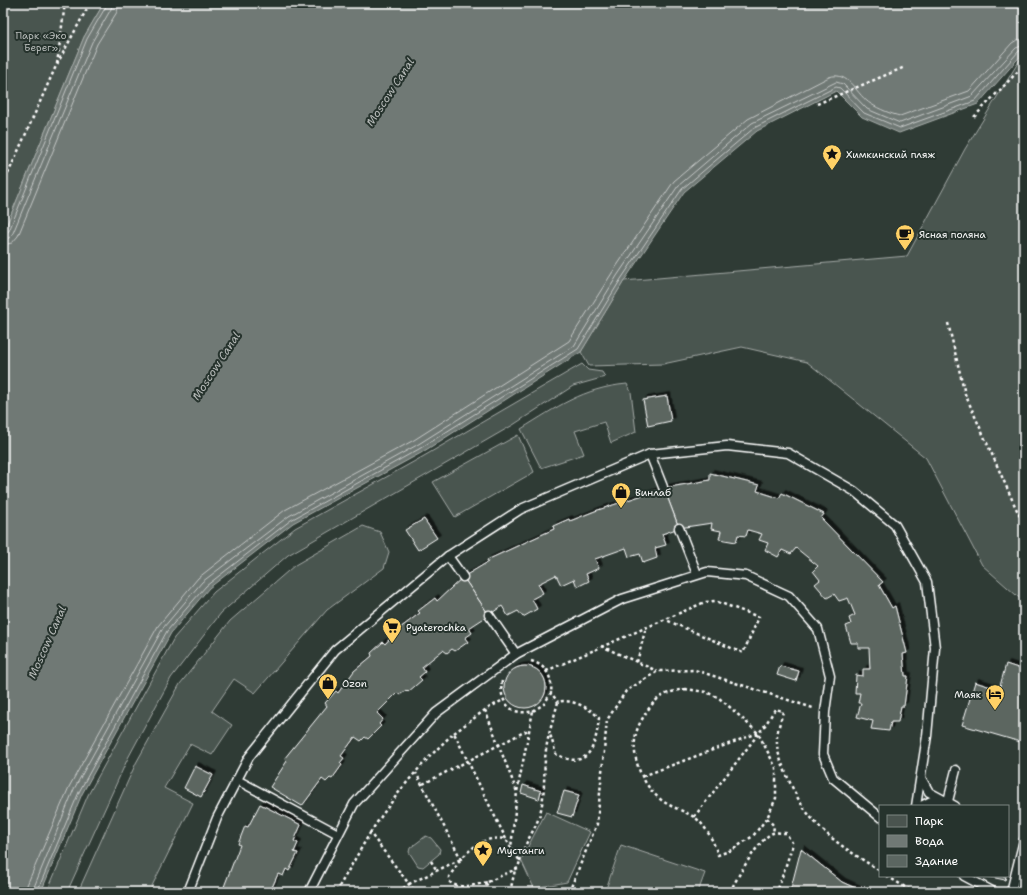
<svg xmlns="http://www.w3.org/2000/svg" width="1027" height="895" font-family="'Shantell Sans',sans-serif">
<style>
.green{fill:#4a544f;stroke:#a4aaa7}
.water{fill:#707975;stroke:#a9afac}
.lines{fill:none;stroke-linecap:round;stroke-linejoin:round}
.shore{stroke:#c6c9c8;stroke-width:1}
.building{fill:#5b6661;stroke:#fff;filter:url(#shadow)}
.lane-casing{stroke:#fff;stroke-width:11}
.path{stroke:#fff;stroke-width:2.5;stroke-dasharray:3 3;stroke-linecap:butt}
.lane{stroke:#26332d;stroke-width:8}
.labels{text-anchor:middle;stroke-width:4;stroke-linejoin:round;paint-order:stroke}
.park-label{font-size:10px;fill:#b7bbb9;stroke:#26332d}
.poi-label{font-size:10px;fill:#fff;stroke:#26332d;text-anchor:start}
.water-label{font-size:11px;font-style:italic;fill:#b8bcba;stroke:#26332d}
</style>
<defs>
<filter id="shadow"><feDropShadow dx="3.5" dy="-3.5" stdDeviation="0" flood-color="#0009"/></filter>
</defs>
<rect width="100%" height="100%" fill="#2f3b35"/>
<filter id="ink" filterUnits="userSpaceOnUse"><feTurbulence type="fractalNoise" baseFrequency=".025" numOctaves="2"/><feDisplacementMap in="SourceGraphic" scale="8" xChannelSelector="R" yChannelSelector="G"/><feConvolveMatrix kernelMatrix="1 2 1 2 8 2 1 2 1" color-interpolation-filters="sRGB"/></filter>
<g filter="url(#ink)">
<g class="green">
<path d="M 3,3 L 104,3 L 84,37 L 3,234 Z"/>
<path d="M 1024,53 L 1024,602 L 982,565 L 926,458 L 807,362 L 742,347 L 663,364 L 589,366 L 581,352 L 624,281 L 907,256 L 965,149 Z"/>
<path d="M 582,364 L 588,370 L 602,372 L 605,377 L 573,386 L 513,425 L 288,555 L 221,613 L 171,678 L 128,758 L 67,892 L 47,892 L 88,795 L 174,638 L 214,592 L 295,528 L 424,456 Z"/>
<path d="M 627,384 L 631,392 L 636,432 L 611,443 L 604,422 L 575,431 L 584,454 L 541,468 L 521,429 C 557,407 583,388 627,384 Z"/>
<path d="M 518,435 L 534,472 L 455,517 L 433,482 Z"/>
<path d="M 363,526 L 380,532 L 389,552 L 384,568 L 327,610 L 255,693 L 234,679 L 212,711 L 232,725 L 212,755 L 190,744 L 164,788 L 193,803 L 149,892 L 78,892 L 136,763 L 180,684 L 230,621 L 295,565 Z"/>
<path d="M 546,812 L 590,832 L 567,882 L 534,888 L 521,860 Z"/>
<path d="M 426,836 L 431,838 L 440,849 L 439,854 L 423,867 L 418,866 L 409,852 L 410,848 Z"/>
<path d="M 621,845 L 705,873 L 698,892 L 605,892 Z"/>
</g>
<path class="water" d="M 104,3 L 1024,3 L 1024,52 L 978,104 L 899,133 L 862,117 L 836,91 L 757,131 L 684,192 L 624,281 L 581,352 L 421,453 L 293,523 L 209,588 L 171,633 L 82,794 L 41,892 L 3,892 L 3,234 L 84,37 Z"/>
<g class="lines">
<g class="shore">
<path d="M 3,234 L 9,231 L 87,39 L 108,3"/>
<path d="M 3,239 L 9,238 L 13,233 L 92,42 L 111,9 L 113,3"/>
<path d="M 3,245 L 12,243 L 18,236 L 97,44 L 117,12 L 119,3"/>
<path d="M 26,892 L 27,885 L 69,787 L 158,626 L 198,578 L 285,510 L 414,440 L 569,341 L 612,273 L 674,181 L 748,119 L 829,77 C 849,70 857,96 871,104 C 879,109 891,114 900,116 L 969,91 L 1012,43 L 1017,40 L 1024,39"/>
<path d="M 32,892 L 74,789 L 163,628 L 202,582 L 289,516 L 417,445 L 574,346 L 617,276 L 678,186 L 752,123 L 836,82 L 843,84 L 867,109 L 900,123 L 972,96 L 1016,48 L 1024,45"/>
<path d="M 37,892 L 79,792 L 167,631 L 206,586 L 291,520 L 419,449 L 578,349 L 621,279 L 682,189 L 754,128 L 836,87 L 840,88 L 864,113 L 900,128 L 975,101 L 1019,51 L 1024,50"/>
</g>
</g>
<g class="building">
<path d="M 667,396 L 671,421 L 648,426 L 643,400 Z"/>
<path d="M 710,473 L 759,485 L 757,491 L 779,498 L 782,493 L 824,514 L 821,518 L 883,582 L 879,585 L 892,608 L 895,606 L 907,653 L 903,654 L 905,676 L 908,676 L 904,706 L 901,706 L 898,722 L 891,722 L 889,731 L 871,729 L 873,721 L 857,717 L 861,703 L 858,703 L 860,693 L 855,693 L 856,675 L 863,676 L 863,669 L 870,669 L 869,648 L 858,648 L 858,643 L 851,643 L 846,626 L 851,624 L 849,618 L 855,615 L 848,598 L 839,601 L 834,594 L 827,598 L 815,584 L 820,580 L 813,571 L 818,566 L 796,548 L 791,554 L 782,550 L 778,557 L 765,550 L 768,543 L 759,540 L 762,534 L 748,530 L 746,536 L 738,535 L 736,542 L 719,539 L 721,531 L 711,529 L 712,523 L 679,528 L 664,488 L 710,480 Z"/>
<path d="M 664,488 L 679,528 L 662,534 L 666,545 L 655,548 L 657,558 L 643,563 L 640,554 L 629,557 L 626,548 L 595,559 L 599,568 L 586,574 L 589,581 L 577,587 L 574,579 L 561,585 L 556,575 L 538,584 L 543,593 L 532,599 L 537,609 L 523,617 L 518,611 L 508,616 L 502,606 L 489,615 L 463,577 L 488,562 L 487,560 L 554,529 L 553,526 L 569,519 L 570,521 L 595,511 Z"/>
<path d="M 424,519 L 437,538 L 418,550 L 405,530 Z"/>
<path d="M 463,577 L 489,615 L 469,628 L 472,633 L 465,638 L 468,642 L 455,651 L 452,649 L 447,653 L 443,650 L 422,667 L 425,672 L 419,677 L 422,680 L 408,692 L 406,690 L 400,695 L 397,693 L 377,713 L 383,719 L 379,724 L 381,726 L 368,739 L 365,737 L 361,741 L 355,737 L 341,756 L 344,758 L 340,763 L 342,765 L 332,779 L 330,778 L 326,782 L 322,779 L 302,806 L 270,787 L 287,761 L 284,759 L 327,706 L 325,703 L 336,691 L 338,693 L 354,671 L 372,656 L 371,653 L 383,642 L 385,644 L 400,628 L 420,613 L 418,611 L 435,598 L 437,601 Z"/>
<path d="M 1006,664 L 1024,670 L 1024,743 L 962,725 L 975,682 L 994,688 L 992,695 L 997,697 Z"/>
<circle cx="525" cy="687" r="21"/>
<path d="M 780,666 L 799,671 L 796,681 L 777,675 Z"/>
<path d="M 195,766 L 213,775 L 201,797 L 184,788 Z"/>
<path d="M 523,785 L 541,791 L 539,799 L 521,793 Z"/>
<path d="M 564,791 L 579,795 L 572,817 L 557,813 Z"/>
<path d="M 260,804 L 301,825 L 294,841 L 298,843 L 294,852 L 298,853 L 289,871 L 286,869 L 283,876 L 278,874 L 270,892 L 222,892 L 240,845 L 238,844 L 245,826 L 248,827 Z"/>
<path d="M 801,849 L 842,882 L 864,892 L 790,892 Z"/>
<path d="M 986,876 L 1006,876 L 1005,880 Z"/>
</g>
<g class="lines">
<defs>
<g id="lane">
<path d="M 650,454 L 663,487"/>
<path d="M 679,528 L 697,574"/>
<path d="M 448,556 L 463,577"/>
<path d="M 489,615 L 516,654"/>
<path d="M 921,778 L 929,792 L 955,806"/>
<path d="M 237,780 L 338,834"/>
<path d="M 921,806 L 931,801 L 948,801 L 956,770"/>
<path d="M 964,876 L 994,892"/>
<path d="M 188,892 L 217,818 L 249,757 L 335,650 L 448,556 L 521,509 L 650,454 L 727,446 L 788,453 L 854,491 L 895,525 L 927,582 L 935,648 L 927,736 L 916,806"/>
<path d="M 309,892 L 354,804 L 436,713 L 516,654 L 622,599 L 707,572 L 746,576 L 789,596 L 818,629 L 830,676 L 825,712 L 823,754 L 833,778 L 880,817"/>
<path d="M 1011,892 L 1024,840"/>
</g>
</defs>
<use href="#lane" class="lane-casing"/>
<g class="path">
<path d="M 57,64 L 65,3"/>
<path d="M 817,104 L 905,67"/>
<path d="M 974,117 L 1024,65"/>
<path d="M 3,185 L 56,66 L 90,3"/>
<path d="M 948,323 L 965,394 L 1024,526"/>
<path d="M 601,646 L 657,671"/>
<path d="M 531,661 C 546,665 553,678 551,693"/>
<path d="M 637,662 L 646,627"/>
<path d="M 546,671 L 705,602 L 715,601 L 759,617 L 743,653 L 666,620"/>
<path d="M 502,681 C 498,702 512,717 533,711 L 517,792 L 511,848 L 506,839"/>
<path d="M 685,689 L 706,692 L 719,698 L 732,709 L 758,733 L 776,768 L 776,798 L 767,818 L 753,836 L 732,850 L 718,855 C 714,842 705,824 694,817 C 686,812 677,809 669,805 C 641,790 625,749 641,721 C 653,700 660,693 685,689 Z"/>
<path d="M 485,710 L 517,792"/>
<path d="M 533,711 L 544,704 L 551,693 L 558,702"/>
<path d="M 454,733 L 485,710 L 503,700"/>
<path d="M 643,776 L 758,733"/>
<path d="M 423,784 L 528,730"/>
<path d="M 694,817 L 766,724 L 775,709 L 783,711 C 781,721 776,732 777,743 C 777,754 784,768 788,778 C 809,828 837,843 880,871"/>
<path d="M 767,818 L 774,826 L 773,833"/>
<path d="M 370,833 C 394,796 421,763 454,733 L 506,839 C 486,836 474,845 461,859 L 416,773"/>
<path d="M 431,861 L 437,871"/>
<path d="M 520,861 C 523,845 534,832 539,817 C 546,795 543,772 546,750 C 548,734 554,718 558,702 C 570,698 591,708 599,718 C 596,745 589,772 556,754 L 550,734"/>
<path d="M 887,876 L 913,892"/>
<path d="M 488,882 L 518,868 L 520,861 L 511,848"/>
<path d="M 336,892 L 370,833 L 409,884 L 461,859 L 449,877 L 449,881 C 458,891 477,884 488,882 L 483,892"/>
<path d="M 398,892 L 409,884 L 416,892"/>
<path d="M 510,892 L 515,870"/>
<path d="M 569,892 L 597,824 L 607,720 L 626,691 L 658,671 L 695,670 L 813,708"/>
<path d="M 730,892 C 736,879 760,837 773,833 C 777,832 782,833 786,833 L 793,844 L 777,892"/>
</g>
<use href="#lane" class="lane"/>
</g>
</g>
<defs>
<symbol id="sight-pin" viewBox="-11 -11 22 30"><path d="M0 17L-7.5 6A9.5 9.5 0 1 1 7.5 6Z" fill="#ffd166" stroke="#26332d"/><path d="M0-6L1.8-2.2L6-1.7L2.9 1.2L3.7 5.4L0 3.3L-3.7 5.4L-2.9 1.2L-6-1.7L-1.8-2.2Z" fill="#111"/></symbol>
<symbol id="cafe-pin" viewBox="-11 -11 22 30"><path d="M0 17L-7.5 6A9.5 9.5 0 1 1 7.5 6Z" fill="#ffd166" stroke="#26332d"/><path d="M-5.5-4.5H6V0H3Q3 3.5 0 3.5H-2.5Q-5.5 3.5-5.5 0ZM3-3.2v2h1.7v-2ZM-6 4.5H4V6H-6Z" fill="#111"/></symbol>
<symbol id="shop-pin" viewBox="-11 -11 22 30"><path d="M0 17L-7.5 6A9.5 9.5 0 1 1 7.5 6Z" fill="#ffd166" stroke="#26332d"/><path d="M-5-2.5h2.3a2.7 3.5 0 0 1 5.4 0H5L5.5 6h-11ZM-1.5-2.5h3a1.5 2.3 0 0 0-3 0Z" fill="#111"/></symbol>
<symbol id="supermarket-pin" viewBox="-11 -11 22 30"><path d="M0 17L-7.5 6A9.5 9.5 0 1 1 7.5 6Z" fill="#ffd166" stroke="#26332d"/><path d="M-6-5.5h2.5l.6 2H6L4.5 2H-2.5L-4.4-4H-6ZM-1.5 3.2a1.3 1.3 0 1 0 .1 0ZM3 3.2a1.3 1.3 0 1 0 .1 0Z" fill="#111"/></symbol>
<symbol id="hotel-pin" viewBox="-11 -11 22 30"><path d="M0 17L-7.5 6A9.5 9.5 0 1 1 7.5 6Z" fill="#ffd166" stroke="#26332d"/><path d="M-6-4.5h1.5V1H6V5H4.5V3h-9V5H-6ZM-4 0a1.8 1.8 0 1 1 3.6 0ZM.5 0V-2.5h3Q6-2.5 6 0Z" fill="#111"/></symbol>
</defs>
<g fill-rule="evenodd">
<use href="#sight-pin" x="821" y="143" width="22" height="30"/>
<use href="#cafe-pin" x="894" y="223" width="22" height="30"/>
<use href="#shop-pin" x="610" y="481" width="22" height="30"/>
<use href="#supermarket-pin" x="381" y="616" width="22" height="30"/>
<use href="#shop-pin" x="317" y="672" width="22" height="30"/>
<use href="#hotel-pin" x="984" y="683" width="22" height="30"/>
<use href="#sight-pin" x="472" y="839" width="22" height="30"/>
</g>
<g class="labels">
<g class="park-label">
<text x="41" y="39">Парк «Эко<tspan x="41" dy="12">Берег»</tspan></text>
</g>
<g class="poi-label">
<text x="846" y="158">Химкинский пляж</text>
<text x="919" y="238">Ясная поляна</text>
<text x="635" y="496">Винлаб</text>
<text x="406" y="631">Pyaterochka</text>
<text x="342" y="687">Ozon</text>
<text x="981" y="698" text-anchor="end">Маяк</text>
<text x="497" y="854">Мустанги</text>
</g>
<g class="water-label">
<text transform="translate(390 92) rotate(-57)" y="4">Moscow Canal</text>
<text transform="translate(216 366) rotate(-57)" y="4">Moscow Canal</text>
<text transform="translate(47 642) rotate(-66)" y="4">Moscow Canal</text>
</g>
</g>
<rect width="1027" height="895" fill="none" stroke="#26332d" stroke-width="16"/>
<rect x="8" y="8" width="1011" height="879" fill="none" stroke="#fff" stroke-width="1.5" filter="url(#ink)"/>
<rect x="879" y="805" width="130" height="72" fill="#26332d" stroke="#7d8581"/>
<rect x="887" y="815" width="20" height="12" fill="#4a544f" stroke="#7d8581"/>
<text x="915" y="825" font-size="12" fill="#ffffff">Парк</text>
<rect x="887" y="835" width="20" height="12" fill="#707975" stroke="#7d8581"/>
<text x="915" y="845" font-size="12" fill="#ffffff">Вода</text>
<rect x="887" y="855" width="20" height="12" fill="#5b6661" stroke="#7d8581"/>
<text x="915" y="865" font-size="12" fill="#ffffff">Здание</text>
</svg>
